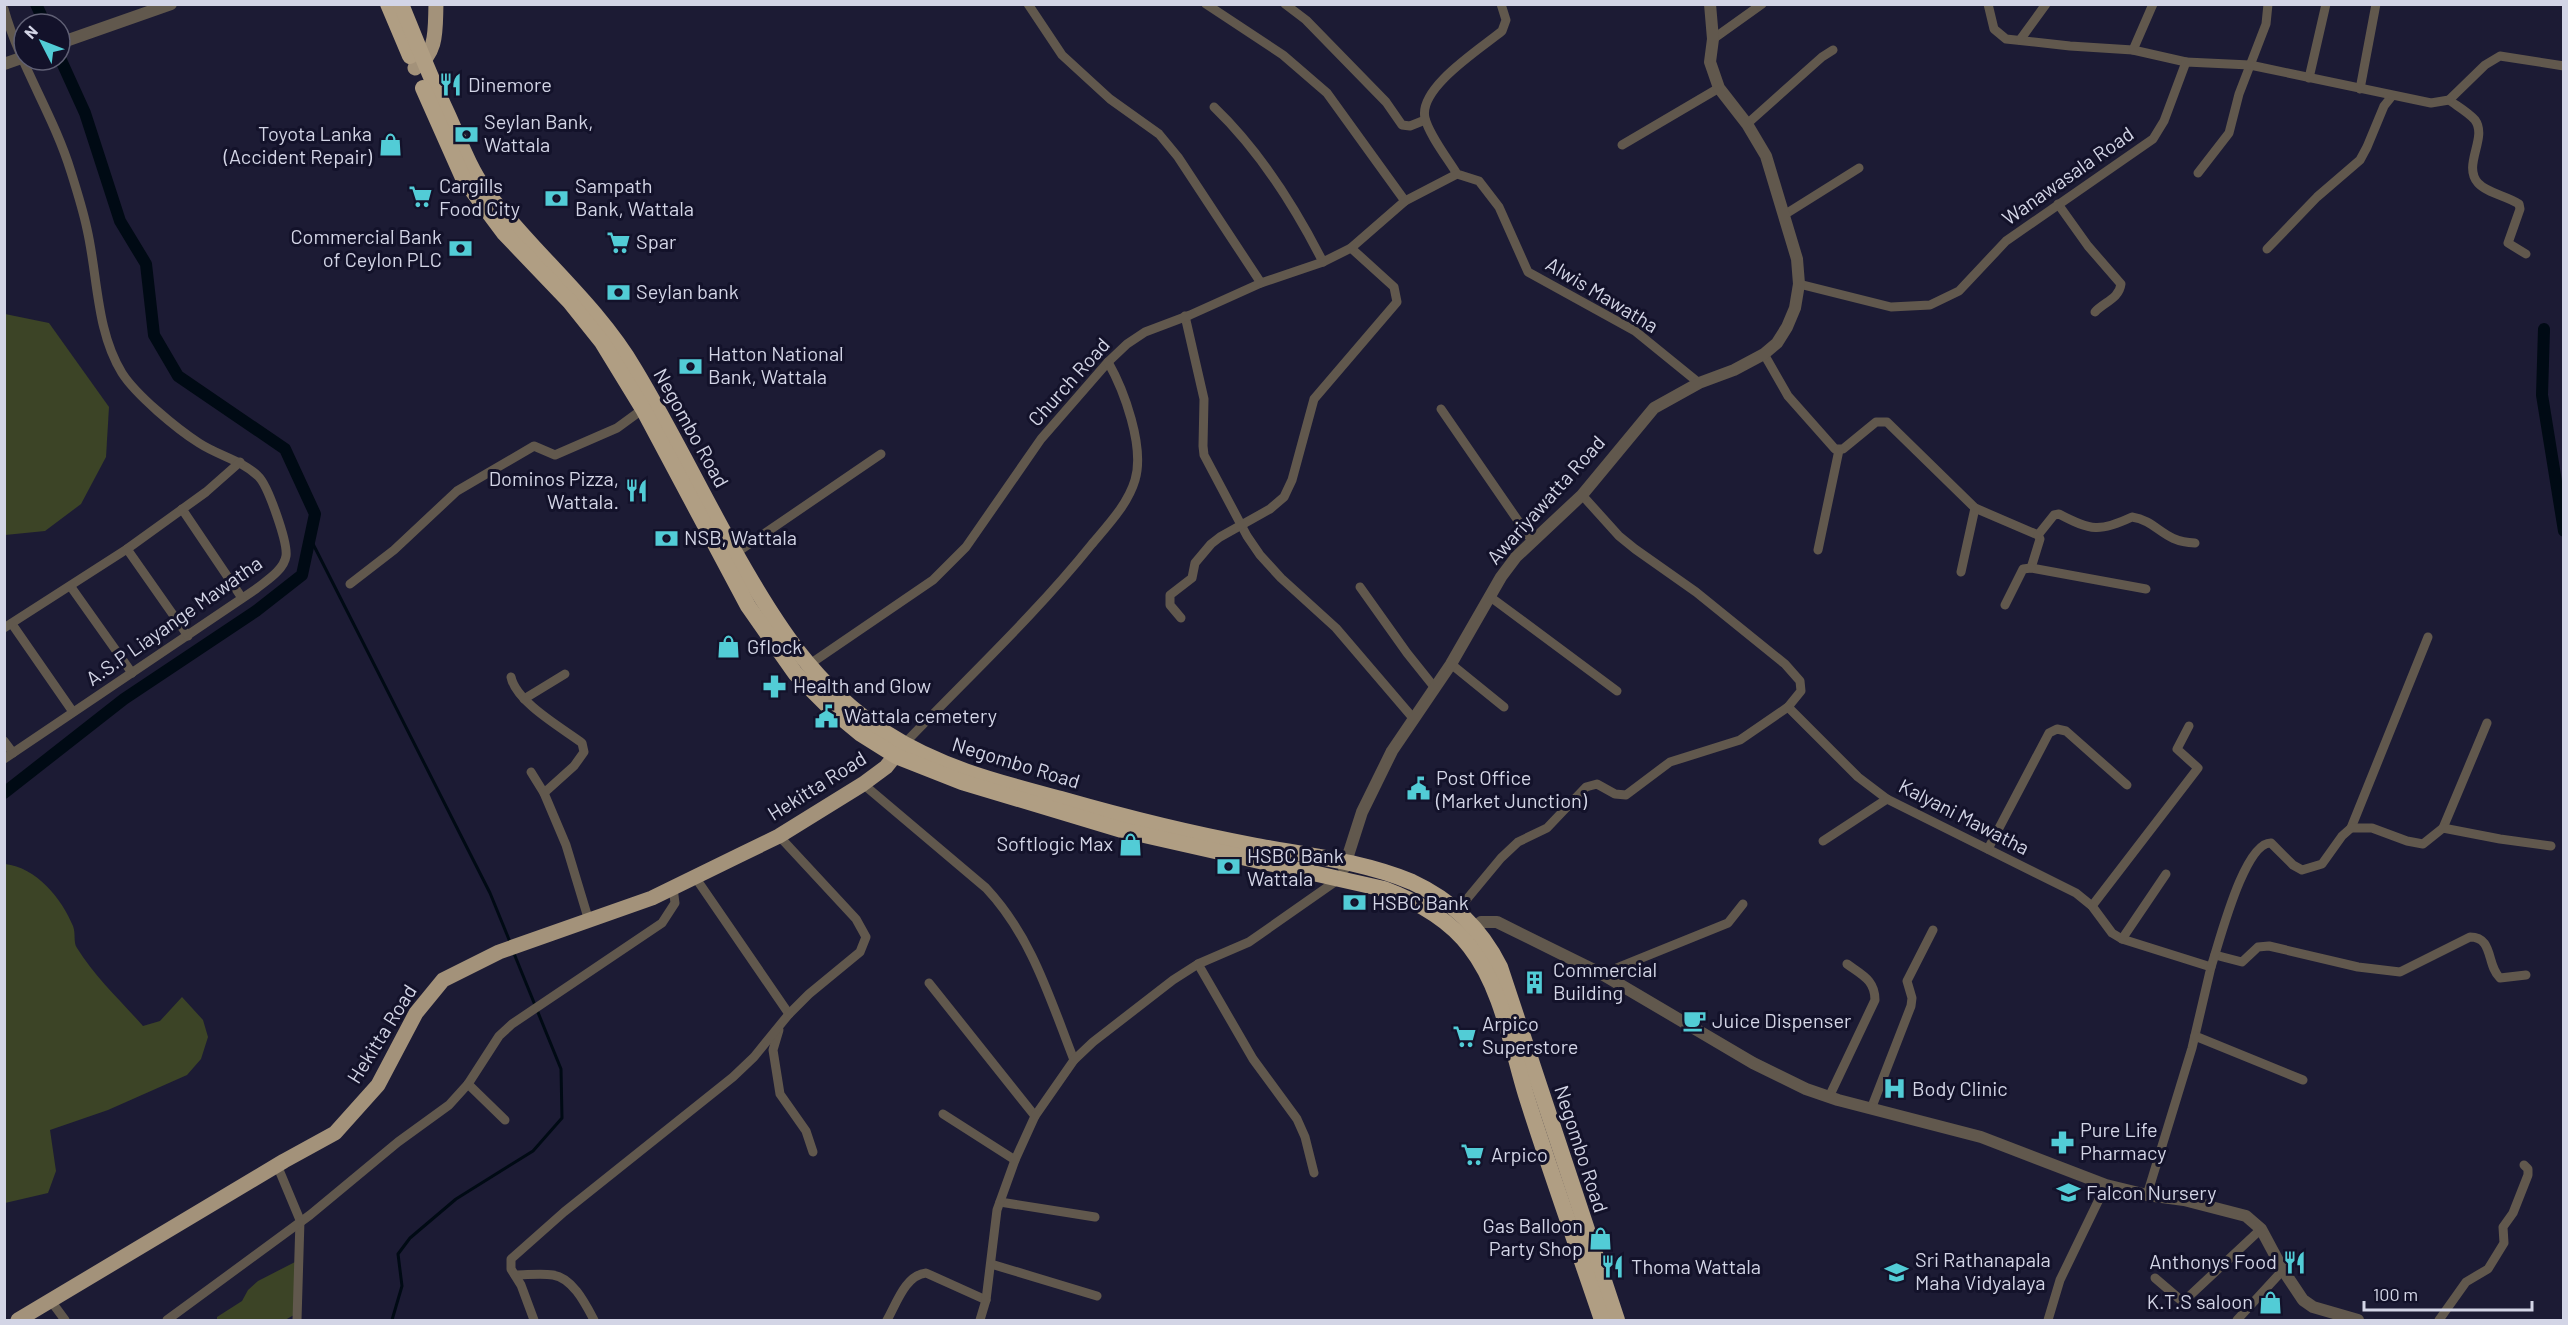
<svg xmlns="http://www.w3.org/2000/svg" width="2568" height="1325" font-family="Barlow,sans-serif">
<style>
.green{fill:#3c4426}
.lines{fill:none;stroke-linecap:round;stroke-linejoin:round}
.stream{stroke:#000a14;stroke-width:3}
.canal{stroke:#000a14;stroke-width:12}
.minor{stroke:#61584d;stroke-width:9}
.tertiary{stroke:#61584d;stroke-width:12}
.primary{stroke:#a3927a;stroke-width:15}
.trunk{stroke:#b09e83;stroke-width:16}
.labels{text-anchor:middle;stroke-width:6;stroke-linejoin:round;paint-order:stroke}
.poi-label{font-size:20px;fill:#d3d5e6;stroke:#13122a;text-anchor:start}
.street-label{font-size:20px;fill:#d3d5e6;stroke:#13122a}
</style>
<rect width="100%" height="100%" fill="#1c1b34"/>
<g class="green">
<path d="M 5,314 L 49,323 L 109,407 L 106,457 L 81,504 L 45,531 L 5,535 Z"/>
<path d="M 5,864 C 36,867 62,899 73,926 C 76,934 73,942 77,948 C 95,977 121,1001 143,1026 L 160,1021 L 182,997 L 203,1020 L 208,1037 L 201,1059 L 187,1075 L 108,1110 L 50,1130 L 56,1171 L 48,1193 L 5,1203 Z"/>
<path d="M 295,1262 L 294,1315 L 285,1320 L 217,1320 L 217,1317 L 242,1301 L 248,1290 L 258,1281 Z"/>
</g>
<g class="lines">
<g class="stream">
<path d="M 310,538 L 490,893 L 510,942"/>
<path d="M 392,1320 L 402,1286 L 398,1254 L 410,1238 L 456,1199 L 533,1151 L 562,1118 L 561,1069 L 513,951"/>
</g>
<g class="canal">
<path d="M 36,4 L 45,24"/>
<path d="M 2544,329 L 2542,395 L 2564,531"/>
<path d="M 4,793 L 124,699 L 256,611 L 302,575 L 315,514 L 285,449 L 178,376 L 154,335 L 146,264 L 120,221 L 85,113 L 60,58"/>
</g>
<g class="minor">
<path d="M 1028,4 L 1062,55 L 1110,99 L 1159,134 L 1178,157 L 1261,283"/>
<path d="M 1206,4 L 1283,55 L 1327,93 L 1405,201"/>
<path d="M 1285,4 L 1306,20 L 1386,102 L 1402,125 L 1410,126 L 1425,120"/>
<path d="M 1501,4 L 1506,20 L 1502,31 C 1480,49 1418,88 1425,118 C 1429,135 1448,159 1457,174 L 1479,181 L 1499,207 L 1528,272 L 1635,331 L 1699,383"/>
<path d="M 1988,4 L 1994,29 L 2006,39 L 2070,46 L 2133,50 L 2186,62"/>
<path d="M 4,9 C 20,66 54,116 71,172 C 77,191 83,210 87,229 C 98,277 96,331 122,373 C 136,395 177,429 199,443 C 219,456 241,460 258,476 C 268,485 288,543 286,556 C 284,570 266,581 256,589 L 4,759"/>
<path d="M 1713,39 L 1762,4"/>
<path d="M 2020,40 L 2046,4"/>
<path d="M 2133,50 L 2153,4"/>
<path d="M 2309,78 L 2326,4"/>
<path d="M 2360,89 L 2376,4"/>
<path d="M 2449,100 C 2457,106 2468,112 2475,120 C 2488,138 2462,165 2478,183 C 2487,193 2507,196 2519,204 L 2520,209 L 2508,243 L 2526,254"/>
<path d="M 1214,107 C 1260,151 1294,205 1323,262"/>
<path d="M 1747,124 L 1822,57 L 1833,50"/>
<path d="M 1622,145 L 1719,88"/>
<path d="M 2198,173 L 2229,133 L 2239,94 L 2266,24 L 2268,4"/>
<path d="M 2058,204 L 2088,246 L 2121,284 C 2119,299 2104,302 2095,312"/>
<path d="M 1784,215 L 1859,168"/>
<path d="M 2267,249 L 2317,197 L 2360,160 L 2367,147 L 2384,106 L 2392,96"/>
<path d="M 1799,284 L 1891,307 L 1930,305 L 1959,291 L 2006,241 L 2153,139 L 2164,121 L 2186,62 L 2250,65 L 2431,103 L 2449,100 L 2485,65 L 2500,56 L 2564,66"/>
<path d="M 1185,316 L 1204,399 L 1203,446 L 1204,455 L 1247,536 L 1260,555 L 1281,578 L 1336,628 L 1413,718"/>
<path d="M 1764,354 L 1788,396 L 1835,449 L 1843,449 L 1876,422 L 1887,422 L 1975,508 L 2038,535 L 2040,539 L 2031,568 L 2146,589"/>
<path d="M 1441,409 L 1532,541"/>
<path d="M 1582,495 L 1619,536 L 1635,549 L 1696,592 L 1785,664 L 1800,681 L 1801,691 L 1788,707 L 1858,777 L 1887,799 L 2076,893 L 2092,906 L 2112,933 L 2122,939 L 2211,967 L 2192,1048 L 2147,1195"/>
<path d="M 182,509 L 242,598"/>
<path d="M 2038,535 L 2054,515 L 2059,514 C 2091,531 2100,532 2132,517 C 2158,521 2162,542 2195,543"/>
<path d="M 127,549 L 188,636"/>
<path d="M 1818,550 L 1839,450"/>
<path d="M 733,555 L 881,454"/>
<path d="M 1961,572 L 1975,508"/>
<path d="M 350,584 L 394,550 L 457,491 L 534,446 L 555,455 L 617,428 L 643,409"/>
<path d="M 71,587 L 132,673"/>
<path d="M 1360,587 L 1407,653 L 1435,688"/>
<path d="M 1489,596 L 1617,691"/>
<path d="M 2005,605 L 2023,569 L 2031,568"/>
<path d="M 1181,618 L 1170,605 L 1170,595 L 1192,578 L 1195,563 L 1211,544 L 1220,537 L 1270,509 L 1284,497 L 1292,480 L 1314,399 L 1397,302 L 1394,287 L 1351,248"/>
<path d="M 12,624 L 73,712"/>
<path d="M 4,628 L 127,549 L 206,492 L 240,462"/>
<path d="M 1451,664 L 1504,707"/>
<path d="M 807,666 L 933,580 L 966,547 L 1041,439 L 1108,362 L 1127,344 L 1145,332 L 1190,315 L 1261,283 L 1323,262 L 1351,248 L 1405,201 L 1457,174"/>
<path d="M 511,677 C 516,702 562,728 582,743 L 584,752 L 574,766 L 544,793"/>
<path d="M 524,699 L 565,674"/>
<path d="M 4,741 L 13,753"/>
<path d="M 904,744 C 967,678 1035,615 1092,544 C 1108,525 1128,504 1135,480 C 1145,447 1124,390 1108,362"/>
<path d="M 531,772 L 544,793 L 566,845 L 589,921"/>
<path d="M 863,784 L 986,888 C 1032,937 1050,999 1074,1060"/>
<path d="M 2351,828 L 2428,637"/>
<path d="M 2443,828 L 2487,723"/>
<path d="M 1823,841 L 1887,799"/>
<path d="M 1988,849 L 2049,733 L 2057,729 L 2066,731 L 2127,785"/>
<path d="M 695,877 L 789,1014"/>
<path d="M 2092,906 L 2198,768 L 2177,749 L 2189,726"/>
<path d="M 1457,911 L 1501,858 L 1518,842 L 1547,828 L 1586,787 L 1597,784 L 1615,794 L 1626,795 L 1670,762 L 1740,740 L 1788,707"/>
<path d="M 2122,939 L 2166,874"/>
<path d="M 2215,955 L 2242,962 L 2258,947 L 2269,946 L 2358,967 L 2400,972 L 2470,937 C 2494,937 2486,965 2500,978 L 2526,975"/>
<path d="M 1198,964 L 1253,1059 L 1297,1119 L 1305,1137 L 1314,1173"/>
<path d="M 2211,967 C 2219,944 2244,842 2271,843 L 2293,865 L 2302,870 L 2322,864 L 2342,836 L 2351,828 L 2372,828 L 2407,841 L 2423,844 L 2443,828 L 2500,839 L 2551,846"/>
<path d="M 1602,974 L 1728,923 L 1743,904"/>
<path d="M 929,983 L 1035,1116"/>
<path d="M 779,1030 L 773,1050 L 780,1094 L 806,1131 L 813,1152"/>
<path d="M 2195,1036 L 2303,1080"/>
<path d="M 468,1084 L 505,1120"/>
<path d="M 1829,1097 L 1875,1000 C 1875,980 1862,975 1847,964"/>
<path d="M 1871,1109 L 1911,1006 L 1912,998 L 1907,981 L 1933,930"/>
<path d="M 943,1114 L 1015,1160"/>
<path d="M 277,1165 L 300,1220 L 297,1320"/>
<path d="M 1000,1202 L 1095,1217"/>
<path d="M 991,1264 L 1097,1296"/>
<path d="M 515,1275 C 527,1275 541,1273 553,1275 C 573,1278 586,1305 594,1320"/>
<path d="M 2155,1278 L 2183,1302 L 2261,1229"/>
<path d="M 51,1301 L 65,1320"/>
<path d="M 167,1320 L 310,1215 L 398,1142 L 449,1105 L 468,1084 L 499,1036 L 512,1024 L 662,923 L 675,903 L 673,888"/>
<path d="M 534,1320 L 521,1285 L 511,1269 L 511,1259 L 564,1212 L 733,1077 L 754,1057 L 789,1014 L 809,994 L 860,952 L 866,937 L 856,919 L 779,836"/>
<path d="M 887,1320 C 896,1305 905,1275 926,1273 L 986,1300"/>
<path d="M 980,1320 L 986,1300 L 997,1210 L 1015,1160 L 1035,1116 L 1074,1060 L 1093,1042 L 1173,980 L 1198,964 L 1249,942 L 1339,879"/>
<path d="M 2048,1320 L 2060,1280 L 2106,1185"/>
<path d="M 2237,1320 L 2283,1270"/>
<path d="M 2439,1320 L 2466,1282 L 2488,1269 L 2504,1243 L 2503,1227 L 2513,1213 L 2528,1175 L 2528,1169 L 2524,1165"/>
</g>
<g class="tertiary">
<path d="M 60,43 L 171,4"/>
<path d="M 4,64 L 24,57"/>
<path d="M 1344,868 L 1362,812 L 1392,751 L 1451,664 L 1501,577 L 1516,557 L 1582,495 L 1654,408 L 1699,383 L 1734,370 L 1764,354 L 1777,343 L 1787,327 L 1795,308 L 1799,284 L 1797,259 L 1766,156 L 1747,124 L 1719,88 L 1710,62 L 1713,39 L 1710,4"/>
<path d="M 1468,932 L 1481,922 L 1497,922 L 1602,974 L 1753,1063 L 1806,1089 L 1838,1100 L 1981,1137 L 2106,1185 L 2147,1195 L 2184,1200 L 2246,1216 L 2261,1229 L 2283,1270 L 2303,1300 L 2313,1307 L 2358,1320"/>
</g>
<g class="primary">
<path d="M 415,68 C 438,53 435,29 436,4"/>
<path d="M 18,1320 L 284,1161 L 335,1133 L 378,1085 L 416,1013 L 443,980 L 499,952 L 652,898 L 742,854 L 779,836 L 863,784 L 886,767 L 902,747"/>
</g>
<g class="trunk">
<path d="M 388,4 L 410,56"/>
<path d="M 401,4 C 416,41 430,77 447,113 C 459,139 468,166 485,190 C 532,253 595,302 635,370 C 670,428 700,490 733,549 C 774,622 814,687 886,733 C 940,768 1001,783 1061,799 C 1124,817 1187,833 1252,845 C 1304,855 1362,861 1412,882 C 1451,900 1481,929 1500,967 L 1617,1320"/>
<path d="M 423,88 L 463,178 L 504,233 L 570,302 L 602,342 L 643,409 L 748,606 L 795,673 L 832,710 L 861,734 L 896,756 L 962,782 L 1122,830 L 1384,889 C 1416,901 1449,919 1470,947 C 1502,988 1511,1046 1526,1095 C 1550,1171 1577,1246 1602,1320"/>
</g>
</g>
<defs>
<symbol id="restaurant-bare" viewBox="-9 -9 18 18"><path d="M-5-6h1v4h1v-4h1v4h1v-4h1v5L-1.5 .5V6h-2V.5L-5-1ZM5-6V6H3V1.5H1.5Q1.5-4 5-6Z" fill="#52ccd6" stroke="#13122a" stroke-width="2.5" paint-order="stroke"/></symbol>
<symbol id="bank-bare" viewBox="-9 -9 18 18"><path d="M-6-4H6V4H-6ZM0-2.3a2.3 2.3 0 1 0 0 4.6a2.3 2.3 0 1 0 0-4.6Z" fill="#52ccd6" stroke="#13122a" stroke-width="2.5" paint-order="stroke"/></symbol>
<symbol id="shop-bare" viewBox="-9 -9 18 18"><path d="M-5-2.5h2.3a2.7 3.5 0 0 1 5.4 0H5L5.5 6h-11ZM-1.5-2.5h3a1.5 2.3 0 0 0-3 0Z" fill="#52ccd6" stroke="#13122a" stroke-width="2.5" paint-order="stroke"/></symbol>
<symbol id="supermarket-bare" viewBox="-9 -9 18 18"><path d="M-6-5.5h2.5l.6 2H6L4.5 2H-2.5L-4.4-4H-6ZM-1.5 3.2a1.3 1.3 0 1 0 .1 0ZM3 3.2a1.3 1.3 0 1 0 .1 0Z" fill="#52ccd6" stroke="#13122a" stroke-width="2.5" paint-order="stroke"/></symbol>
<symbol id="pharmacy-bare" viewBox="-9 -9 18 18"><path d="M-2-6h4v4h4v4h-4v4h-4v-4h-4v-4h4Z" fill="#52ccd6" stroke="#13122a" stroke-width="2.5" paint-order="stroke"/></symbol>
<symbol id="civic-bare" viewBox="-9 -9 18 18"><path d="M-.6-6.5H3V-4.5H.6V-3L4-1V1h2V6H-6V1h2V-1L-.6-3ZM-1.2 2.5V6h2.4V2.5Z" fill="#52ccd6" stroke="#13122a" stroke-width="2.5" paint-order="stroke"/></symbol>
<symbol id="building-bare" viewBox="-9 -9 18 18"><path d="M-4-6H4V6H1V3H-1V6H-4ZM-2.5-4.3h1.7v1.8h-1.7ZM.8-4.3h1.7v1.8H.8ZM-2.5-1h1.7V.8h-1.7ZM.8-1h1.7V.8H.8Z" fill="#52ccd6" stroke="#13122a" stroke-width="2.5" paint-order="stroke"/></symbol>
<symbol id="cafe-bare" viewBox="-9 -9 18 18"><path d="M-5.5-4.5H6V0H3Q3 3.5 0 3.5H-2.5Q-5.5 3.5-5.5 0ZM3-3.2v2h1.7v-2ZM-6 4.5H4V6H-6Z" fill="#52ccd6" stroke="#13122a" stroke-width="2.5" paint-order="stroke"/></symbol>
<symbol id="hospital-bare" viewBox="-9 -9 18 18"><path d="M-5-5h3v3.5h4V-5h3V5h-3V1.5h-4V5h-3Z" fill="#52ccd6" stroke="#13122a" stroke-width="2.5" paint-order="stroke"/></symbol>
<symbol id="school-bare" viewBox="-9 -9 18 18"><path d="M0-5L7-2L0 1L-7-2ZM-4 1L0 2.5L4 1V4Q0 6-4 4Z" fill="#52ccd6" stroke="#13122a" stroke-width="2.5" paint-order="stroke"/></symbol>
</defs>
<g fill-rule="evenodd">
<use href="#restaurant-bare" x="434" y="68" width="33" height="33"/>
<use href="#bank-bare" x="450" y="118" width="33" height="33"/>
<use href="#shop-bare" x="374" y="128" width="33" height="33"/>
<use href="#supermarket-bare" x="404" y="180" width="33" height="33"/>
<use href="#bank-bare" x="540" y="182" width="33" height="33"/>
<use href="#supermarket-bare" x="602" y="226" width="33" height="33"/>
<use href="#bank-bare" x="444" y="232" width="33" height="33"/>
<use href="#bank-bare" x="602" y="276" width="33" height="33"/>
<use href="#bank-bare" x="674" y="350" width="33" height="33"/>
<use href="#restaurant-bare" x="620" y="474" width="33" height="33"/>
<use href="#bank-bare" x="650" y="522" width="33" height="33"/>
<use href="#shop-bare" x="712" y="630" width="33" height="33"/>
<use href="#pharmacy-bare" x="758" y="670" width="33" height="33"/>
<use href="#civic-bare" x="810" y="700" width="33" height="33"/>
<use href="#civic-bare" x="1402" y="772" width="33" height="33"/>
<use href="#shop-bare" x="1114" y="828" width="33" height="33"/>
<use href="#bank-bare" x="1212" y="850" width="33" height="33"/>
<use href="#bank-bare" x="1338" y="886" width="33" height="33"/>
<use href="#building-bare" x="1518" y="966" width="33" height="33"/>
<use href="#cafe-bare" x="1678" y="1004" width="33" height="33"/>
<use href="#supermarket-bare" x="1448" y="1020" width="33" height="33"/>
<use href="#hospital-bare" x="1878" y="1072" width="33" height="33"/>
<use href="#pharmacy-bare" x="2046" y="1126" width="33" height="33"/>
<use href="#supermarket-bare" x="1456" y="1138" width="33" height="33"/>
<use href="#school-bare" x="2052" y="1176" width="33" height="33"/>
<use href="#shop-bare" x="1584" y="1222" width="33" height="33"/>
<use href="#restaurant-bare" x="2278" y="1246" width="33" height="33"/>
<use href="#restaurant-bare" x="1596" y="1250" width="33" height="33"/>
<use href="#school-bare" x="1880" y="1256" width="33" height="33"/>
<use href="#shop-bare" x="2254" y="1286" width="33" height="33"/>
</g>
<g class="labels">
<g class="poi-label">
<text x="468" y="92">Dinemore</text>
<text x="484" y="129">Seylan Bank,<tspan x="484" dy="23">Wattala</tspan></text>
<text x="372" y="141" text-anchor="end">Toyota Lanka<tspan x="372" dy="23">(Accident Repair)</tspan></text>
<text x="439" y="193">Cargills<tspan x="439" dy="23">Food City</tspan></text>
<text x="575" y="193">Sampath<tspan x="575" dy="23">Bank, Wattala</tspan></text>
<text x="442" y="244" text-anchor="end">Commercial Bank<tspan x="442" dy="23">of Ceylon PLC</tspan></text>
<text x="636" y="249">Spar</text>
<text x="636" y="299">Seylan bank</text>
<text x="708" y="361">Hatton National<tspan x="708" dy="23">Bank, Wattala</tspan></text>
<text x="619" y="486" text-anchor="end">Dominos Pizza,<tspan x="619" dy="23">Wattala.</tspan></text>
<text x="684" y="545">NSB, Wattala</text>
<text x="747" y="654">Gflock</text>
<text x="793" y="693">Health and Glow</text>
<text x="844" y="723">Wattala cemetery</text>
<text x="1436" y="785">Post Office<tspan x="1436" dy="23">(Market Junction)</tspan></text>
<text x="1113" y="851" text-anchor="end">Softlogic Max</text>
<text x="1247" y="863">HSBC Bank<tspan x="1247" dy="23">Wattala</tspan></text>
<text x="1372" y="910">HSBC Bank</text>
<text x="1553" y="977">Commercial<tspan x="1553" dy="23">Building</tspan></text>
<text x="1712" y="1028">Juice Dispenser</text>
<text x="1482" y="1031">Arpico<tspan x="1482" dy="23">Superstore</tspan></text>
<text x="1912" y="1096">Body Clinic</text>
<text x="2080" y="1137">Pure Life<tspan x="2080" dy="23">Pharmacy</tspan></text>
<text x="1491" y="1162">Arpico</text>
<text x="2086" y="1200">Falcon Nursery</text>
<text x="1583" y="1233" text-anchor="end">Gas Balloon<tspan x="1583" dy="23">Party Shop</tspan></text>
<text x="1915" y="1267">Sri Rathanapala<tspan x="1915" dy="23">Maha Vidyalaya</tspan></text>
<text x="2277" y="1269" text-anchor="end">Anthonys Food</text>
<text x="1631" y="1274">Thoma Wattala</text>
<text x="2253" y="1309" text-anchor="end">K.T.S saloon</text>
</g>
<g class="street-label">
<text transform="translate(2068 176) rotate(-35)" y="7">Wanawasala Road</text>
<text transform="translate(1602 295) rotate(31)" y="7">Alwis Mawatha</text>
<text transform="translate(1069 382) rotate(-48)" y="7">Church Road</text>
<text transform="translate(691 428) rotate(61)" y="7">Negombo Road</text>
<text transform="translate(1546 500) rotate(-48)" y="7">Awariyawatta Road</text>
<text transform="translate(174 621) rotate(-35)" y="7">A.S.P Liayange Mawatha</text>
<text transform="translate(1016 763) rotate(17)" y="7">Negombo Road</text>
<text transform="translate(817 786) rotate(-32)" y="7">Hekitta Road</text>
<text transform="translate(1964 817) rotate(27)" y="7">Kalyani Mawatha</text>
<text transform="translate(382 1034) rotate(-58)" y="7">Hekitta Road</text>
<text transform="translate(1581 1149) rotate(72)" y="7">Negombo Road</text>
</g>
</g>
<rect width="2568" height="1325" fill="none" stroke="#d3d5e6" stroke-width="12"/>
<g transform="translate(42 42) rotate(312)"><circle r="28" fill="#13122a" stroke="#606075" stroke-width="1.5"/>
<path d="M0-4.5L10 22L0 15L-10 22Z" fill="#52ccd6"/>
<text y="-9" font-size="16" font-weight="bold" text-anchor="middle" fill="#d3d5e6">N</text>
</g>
<path d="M2364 1301v9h168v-9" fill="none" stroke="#d3d5e6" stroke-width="3"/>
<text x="2373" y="1301" font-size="18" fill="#d3d5e6" stroke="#13122a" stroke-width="4.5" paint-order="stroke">100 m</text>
</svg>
